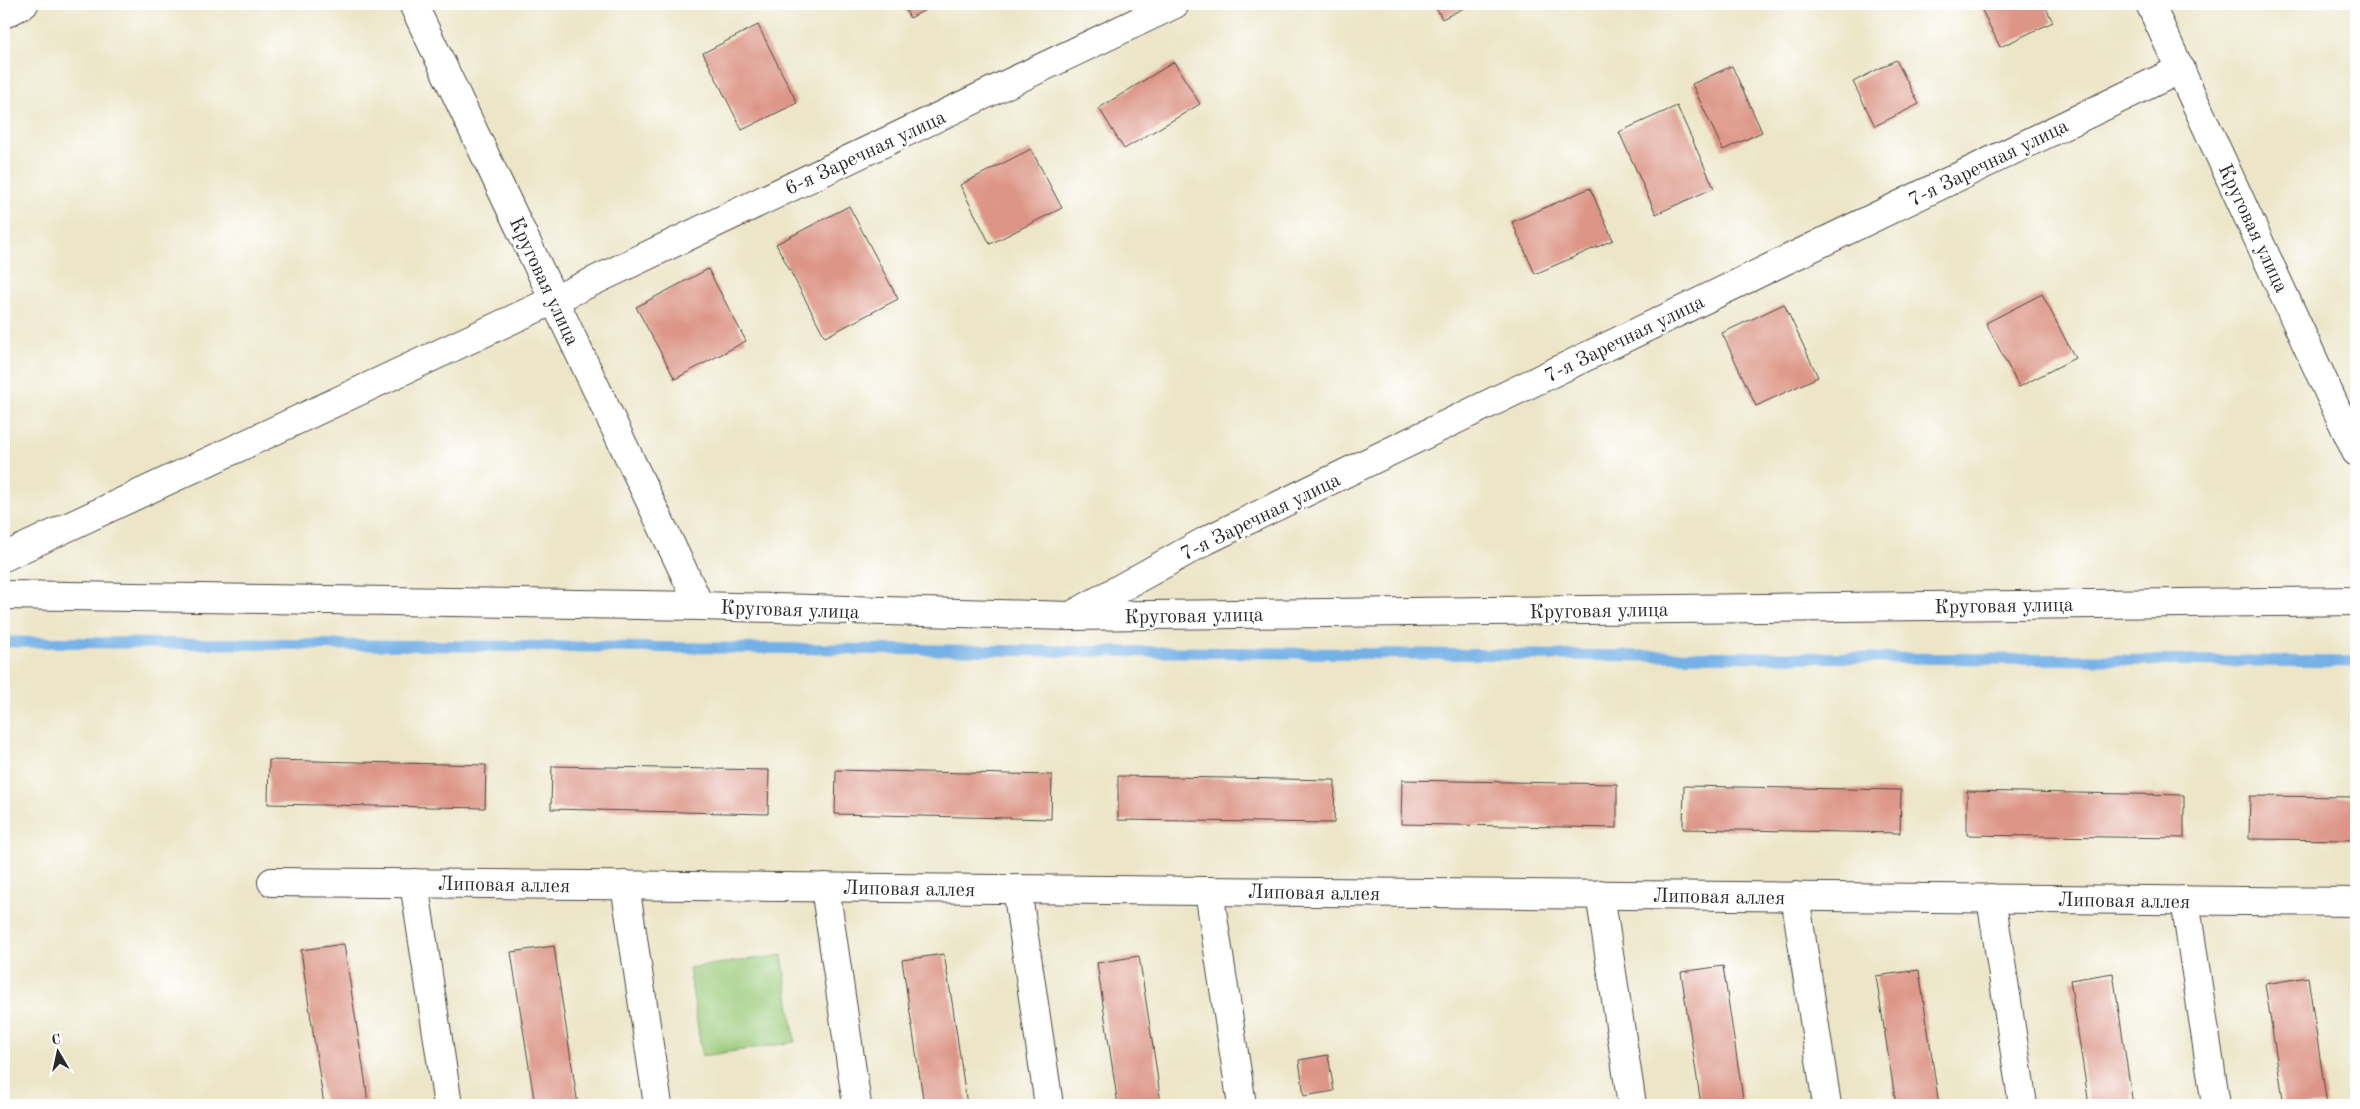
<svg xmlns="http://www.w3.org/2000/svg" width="2360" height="1109" font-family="'Old Standard TT',serif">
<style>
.green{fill:#9bcb7b;stroke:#637b53}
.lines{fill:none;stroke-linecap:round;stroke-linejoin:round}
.stream{stroke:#74b0e6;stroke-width:11}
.building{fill:#dc9586}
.minor-casing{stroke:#484742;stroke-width:30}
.minor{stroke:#fff;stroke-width:28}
.labels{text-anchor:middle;stroke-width:5;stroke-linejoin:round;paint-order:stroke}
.street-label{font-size:20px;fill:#2b2b2b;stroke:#fff}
</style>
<rect width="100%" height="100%" fill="#fff"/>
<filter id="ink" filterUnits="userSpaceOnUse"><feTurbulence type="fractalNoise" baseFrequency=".02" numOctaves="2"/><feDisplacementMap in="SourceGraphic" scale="10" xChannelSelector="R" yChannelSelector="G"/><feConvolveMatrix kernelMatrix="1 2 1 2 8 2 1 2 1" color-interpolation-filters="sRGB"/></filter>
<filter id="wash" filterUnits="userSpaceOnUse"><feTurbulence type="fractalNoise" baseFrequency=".0096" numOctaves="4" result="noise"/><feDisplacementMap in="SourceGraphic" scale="20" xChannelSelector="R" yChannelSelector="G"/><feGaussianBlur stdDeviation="1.12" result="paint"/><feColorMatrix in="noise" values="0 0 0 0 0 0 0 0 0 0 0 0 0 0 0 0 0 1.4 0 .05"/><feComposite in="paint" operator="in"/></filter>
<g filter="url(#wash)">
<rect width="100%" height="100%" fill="#ece5c7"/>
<path class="green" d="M 782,955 L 795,1042 L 702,1056 L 689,968 Z"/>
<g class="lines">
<path class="stream" d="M 4,642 L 2356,662"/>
</g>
<g id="blocks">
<g class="building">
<path d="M 902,4 L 937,4 L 910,18 Z"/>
<path d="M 1434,4 L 1472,4 L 1442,19 Z"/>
<path d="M 1979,4 L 2044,4 L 2053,22 L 2000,47 Z"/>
<path d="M 758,25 L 797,103 L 742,130 L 703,53 Z"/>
<path d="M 1896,60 L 1919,104 L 1875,126 L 1853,82 Z"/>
<path d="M 1174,62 L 1200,104 L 1124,149 L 1099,108 Z"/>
<path d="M 1732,66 L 1762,132 L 1723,150 L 1692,84 Z"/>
<path d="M 1677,106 L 1714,188 L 1656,214 L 1619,132 Z"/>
<path d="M 1031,149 L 1062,208 L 990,244 L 960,185 Z"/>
<path d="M 1590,188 L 1613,240 L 1535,274 L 1512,222 Z"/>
<path d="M 849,206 L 898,299 L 825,337 L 776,244 Z"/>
<path d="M 708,269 L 746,341 L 675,379 L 636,307 Z"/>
<path d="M 2042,294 L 2075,358 L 2019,387 L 1986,323 Z"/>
<path d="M 1784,304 L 1818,377 L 1756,406 L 1722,333 Z"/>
<path d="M 269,760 L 486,765 L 485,808 L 268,804 Z"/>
<path d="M 552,766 L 769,770 L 768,814 L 551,809 Z"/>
<path d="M 836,770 L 1052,775 L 1051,819 L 835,814 Z"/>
<path d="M 1118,776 L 1335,780 L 1334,823 L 1118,820 Z"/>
<path d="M 1402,780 L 1617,784 L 1617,828 L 1401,824 Z"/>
<path d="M 1684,786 L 1901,790 L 1900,833 L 1683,829 Z"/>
<path d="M 1967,791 L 2184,795 L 2184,838 L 1967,835 Z"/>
<path d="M 2250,796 L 2356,797 L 2356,840 L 2249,839 Z"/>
<path d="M 344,944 L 366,1086 L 368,1105 L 324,1105 L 306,986 L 301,950 Z"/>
<path d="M 554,946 L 562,1001 L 578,1105 L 535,1105 L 511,952 Z"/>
<path d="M 944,954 L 953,1008 L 967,1105 L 924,1105 L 902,960 Z"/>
<path d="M 1139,956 L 1156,1066 L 1161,1105 L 1118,1105 L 1105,1018 L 1097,963 Z"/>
<path d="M 1723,966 L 1744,1105 L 1701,1105 L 1681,972 Z"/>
<path d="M 1919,970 L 1939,1105 L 1896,1105 L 1876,976 Z"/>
<path d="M 2113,973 L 2133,1105 L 2089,1105 L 2070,980 Z"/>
<path d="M 2308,977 L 2327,1105 L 2284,1105 L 2265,984 Z"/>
<path d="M 1328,1055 L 1334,1091 L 1304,1096 L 1299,1060 Z"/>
</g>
</g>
</g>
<g filter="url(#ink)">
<use href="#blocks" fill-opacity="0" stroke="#484742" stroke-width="1"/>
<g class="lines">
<defs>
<g id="minor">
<path d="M 413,4 L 700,606 L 1070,616 L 2356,601"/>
<path d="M 2150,4 L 2356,452"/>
<path d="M 4,14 L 24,4"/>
<path d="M 4,557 L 554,300 L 1175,4"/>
<path d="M 4,595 L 700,606"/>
<path d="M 1074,614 L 1207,540 L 2181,69"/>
<path d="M 272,882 L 2356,902"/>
<path d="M 414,883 L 448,1105"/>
<path d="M 625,885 L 658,1105"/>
<path d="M 825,887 L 857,1105"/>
<path d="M 1017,889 L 1049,1105"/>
<path d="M 1209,891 L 1242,1105"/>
<path d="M 1600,894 L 1632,1105"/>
<path d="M 1795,896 L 1827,1105"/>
<path d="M 1991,898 L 2023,1105"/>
<path d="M 2185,900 L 2216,1105"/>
</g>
</defs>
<use href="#minor" class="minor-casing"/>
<use href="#minor" class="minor"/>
</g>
</g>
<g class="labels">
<g class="street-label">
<text transform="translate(865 152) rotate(-25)" y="7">6-я Заречная улица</text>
<text transform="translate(1988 162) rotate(-26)" y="7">7-я Заречная улица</text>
<text transform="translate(2254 228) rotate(65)" y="7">Круговая улица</text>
<text transform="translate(545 281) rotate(65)" y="7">Круговая улица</text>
<text transform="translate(1624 338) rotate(-26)" y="7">7-я Заречная улица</text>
<text transform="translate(1260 516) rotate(-26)" y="7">7-я Заречная улица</text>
<text transform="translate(2004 605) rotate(-1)" y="7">Круговая улица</text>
<text transform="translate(790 609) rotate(2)" y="7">Круговая улица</text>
<text transform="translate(1599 610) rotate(-1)" y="7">Круговая улица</text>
<text transform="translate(1194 615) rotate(-1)" y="7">Круговая улица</text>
<text transform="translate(504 884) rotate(1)" y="7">Липовая аллея</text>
<text transform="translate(909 888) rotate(1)" y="7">Липовая аллея</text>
<text transform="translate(1314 892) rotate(1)" y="7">Липовая аллея</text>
<text transform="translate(1719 896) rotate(1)" y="7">Липовая аллея</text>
<text transform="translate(2124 900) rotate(1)" y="7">Липовая аллея</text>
</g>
</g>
<rect width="2360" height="1109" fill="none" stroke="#fff" stroke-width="20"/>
<g transform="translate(58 1052) rotate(351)" stroke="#ffffff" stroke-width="4" paint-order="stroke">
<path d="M0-4L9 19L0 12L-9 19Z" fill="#2b2b2b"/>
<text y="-8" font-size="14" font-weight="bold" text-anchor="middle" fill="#2b2b2b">С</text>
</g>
</svg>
